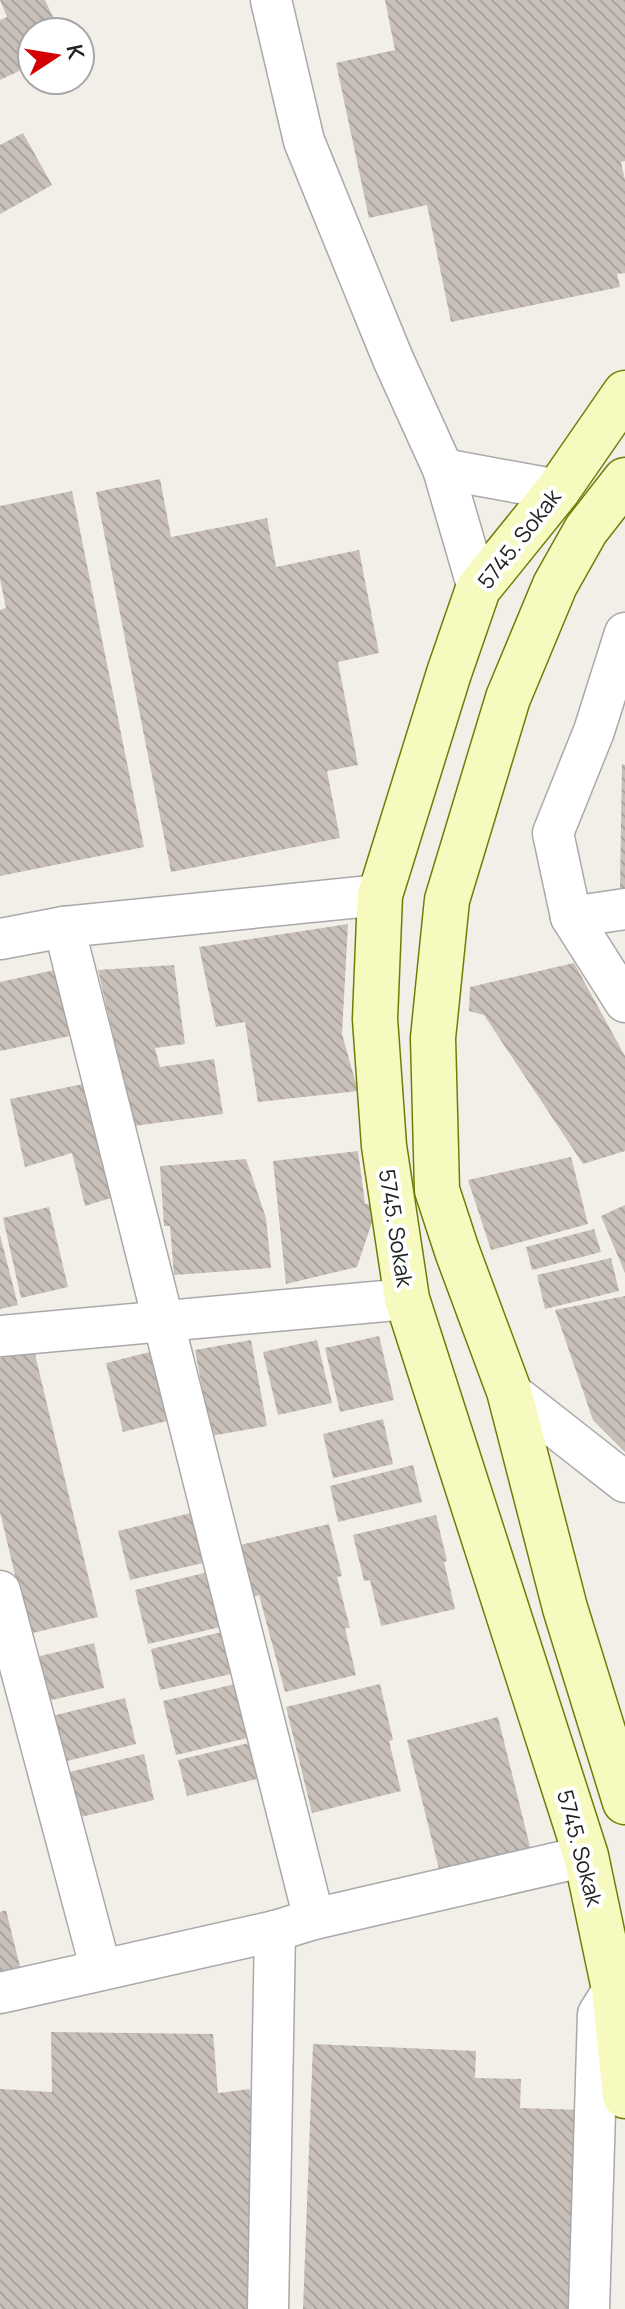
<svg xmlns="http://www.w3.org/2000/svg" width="625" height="2309" font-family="Manrope,sans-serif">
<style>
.building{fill:url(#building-back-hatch)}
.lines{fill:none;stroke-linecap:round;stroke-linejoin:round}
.street-casing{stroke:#a9a9a9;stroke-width:43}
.secondary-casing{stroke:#707d05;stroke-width:47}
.street{stroke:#fff;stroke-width:40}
.secondary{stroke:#f7fabf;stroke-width:44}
.labels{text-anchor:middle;stroke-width:8;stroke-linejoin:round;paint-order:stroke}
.street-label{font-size:22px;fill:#222;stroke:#fff}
</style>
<defs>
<pattern id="building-back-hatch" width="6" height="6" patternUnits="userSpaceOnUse" patternTransform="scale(2)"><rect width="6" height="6" fill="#c7bfb8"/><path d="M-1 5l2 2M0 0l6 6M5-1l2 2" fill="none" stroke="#aba49e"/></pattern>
</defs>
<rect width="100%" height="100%" fill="#f2efe9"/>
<g class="building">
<path d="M 0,0 L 45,0 L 60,32 L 32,32 L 32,65 L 0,80 L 0,20 L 7,17 Z"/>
<path d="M 385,0 L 625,0 L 625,161 L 621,162 L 625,180 L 625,273 L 617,274 L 620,287 L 451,322 L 427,205 L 369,218 L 336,63 L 395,50 Z"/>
<path d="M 23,133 L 52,185 L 0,214 L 0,145 Z"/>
<path d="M 160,479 L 171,537 L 267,518 L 276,567 L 359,550 L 379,653 L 338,662 L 358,765 L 327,771 L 340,838 L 171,872 L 96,492 Z"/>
<path d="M 72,491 L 144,847 L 0,876 L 0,610 L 6,608 L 0,579 L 0,506 Z"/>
<path d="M 622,764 L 625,765 L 625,888 L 620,888 Z"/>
<path d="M 348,924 L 342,1034 L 358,1091 L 258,1102 L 245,1022 L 216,1027 L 199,947 Z"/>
<path d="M 574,963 L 625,1056 L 625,1151 L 583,1164 L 484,1015 L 469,1011 L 470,987 Z"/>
<path d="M 174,965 L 185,1044 L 155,1048 L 160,1067 L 214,1059 L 223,1114 L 134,1126 L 98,970 Z"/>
<path d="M 64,968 L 79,1034 L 0,1051 L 0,982 Z"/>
<path d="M 88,1083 L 114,1197 L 85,1206 L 72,1153 L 25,1167 L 10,1099 Z"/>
<path d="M 358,1151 L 365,1204 L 378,1204 L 357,1267 L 286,1284 L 273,1161 Z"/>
<path d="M 571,1157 L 588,1224 L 491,1250 L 468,1180 Z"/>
<path d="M 246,1159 L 266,1218 L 271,1268 L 174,1275 L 170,1226 L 164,1226 L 160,1166 Z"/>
<path d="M 625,1205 L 625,1273 L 601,1216 Z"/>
<path d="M 49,1207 L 68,1287 L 21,1298 L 3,1218 Z"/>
<path d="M 594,1229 L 601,1252 L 532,1270 L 526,1247 Z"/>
<path d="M 0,1235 L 18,1305 L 0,1309 Z"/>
<path d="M 611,1258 L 619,1291 L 545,1309 L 537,1275 Z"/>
<path d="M 625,1296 L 625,1452 L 593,1420 L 555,1310 Z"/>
<path d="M 379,1336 L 394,1400 L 340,1412 L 325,1348 Z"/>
<path d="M 251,1340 L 267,1426 L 211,1436 L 195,1350 Z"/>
<path d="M 317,1340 L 332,1403 L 278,1415 L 263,1352 Z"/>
<path d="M 34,1350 L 98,1617 L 29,1634 L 0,1512 L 0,1358 Z"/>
<path d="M 154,1351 L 171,1420 L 123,1432 L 106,1363 Z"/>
<path d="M 383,1419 L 393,1464 L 333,1478 L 323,1434 Z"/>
<path d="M 413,1465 L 422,1502 L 338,1522 L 330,1486 Z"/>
<path d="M 191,1513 L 203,1563 L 130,1580 L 118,1531 Z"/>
<path d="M 436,1515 L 447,1561 L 444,1562 L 455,1609 L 381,1626 L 370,1580 L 364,1581 L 353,1535 Z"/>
<path d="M 329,1524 L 342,1576 L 337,1577 L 350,1628 L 345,1628 L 356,1675 L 285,1692 L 259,1595 L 253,1597 L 240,1545 Z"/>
<path d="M 216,1570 L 229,1625 L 148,1644 L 135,1590 Z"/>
<path d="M 230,1630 L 240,1672 L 160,1690 L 151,1649 Z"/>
<path d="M 94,1643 L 104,1688 L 38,1703 L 28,1659 Z"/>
<path d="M 248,1681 L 260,1735 L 176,1755 L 163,1701 Z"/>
<path d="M 380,1684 L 393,1740 L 389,1741 L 401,1791 L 312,1813 L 286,1707 Z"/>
<path d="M 125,1698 L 136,1744 L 59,1763 L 48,1717 Z"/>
<path d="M 498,1717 L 532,1855 L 441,1877 L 407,1740 Z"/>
<path d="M 253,1742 L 261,1778 L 187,1796 L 178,1760 Z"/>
<path d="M 144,1754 L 154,1800 L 72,1819 L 61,1774 Z"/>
<path d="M 6,1910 L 22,1975 L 0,1980 L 0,1912 Z"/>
<path d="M 51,2032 L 213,2034 L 218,2093 L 250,2089 L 251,2112 L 268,2116 L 262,2309 L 0,2309 L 0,2089 L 52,2092 Z"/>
<path d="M 313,2044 L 476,2051 L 475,2078 L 521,2079 L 520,2108 L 584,2110 L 576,2309 L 303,2309 Z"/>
</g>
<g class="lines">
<defs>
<g id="street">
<path d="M 271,0 L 304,141 L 393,359 L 443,469 L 478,589"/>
<path d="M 443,469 L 558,490"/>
<path d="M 625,633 L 594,731 L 553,833 L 571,917 L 625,909"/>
<path d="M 571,917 L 625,1002"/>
<path d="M 64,927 L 314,1919"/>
<path d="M 0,939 L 64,927 L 380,895"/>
<path d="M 0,1336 L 407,1299"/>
<path d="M 509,1391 L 625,1482"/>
<path d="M 0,1591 L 101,1970"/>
<path d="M 0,1993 L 275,1931 L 314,1919 L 586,1856"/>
<path d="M 268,2309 L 275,1931"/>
<path d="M 589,2309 L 598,2014 L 613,1990"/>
</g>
<g id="secondary">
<path d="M 625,393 L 558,490 L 478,589 L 449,673 L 380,895 L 375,1019 L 384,1146 L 407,1299 L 586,1856 L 614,1989 L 625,2096"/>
<path d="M 625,480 L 586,530 L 555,585 L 508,698 L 447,900 L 433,1038 L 437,1190 L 457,1251 L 509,1391 L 565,1608 L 625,1802"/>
</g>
</defs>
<use href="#street" class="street-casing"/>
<use href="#secondary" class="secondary-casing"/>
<use href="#street" class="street"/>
<use href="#secondary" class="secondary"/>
</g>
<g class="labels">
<g class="street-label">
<text transform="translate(519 539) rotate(-52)" y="8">5745. Sokak</text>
<text transform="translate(396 1228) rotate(81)" y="8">5745. Sokak</text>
<text transform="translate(580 1848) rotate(75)" y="8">5745. Sokak</text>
</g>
</g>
<g transform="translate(56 56) rotate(78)"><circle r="38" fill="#ffffff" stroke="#a7a7a7" stroke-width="2"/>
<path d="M0-6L14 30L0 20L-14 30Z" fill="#d40000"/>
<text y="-12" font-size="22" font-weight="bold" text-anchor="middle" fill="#222222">K</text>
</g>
</svg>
